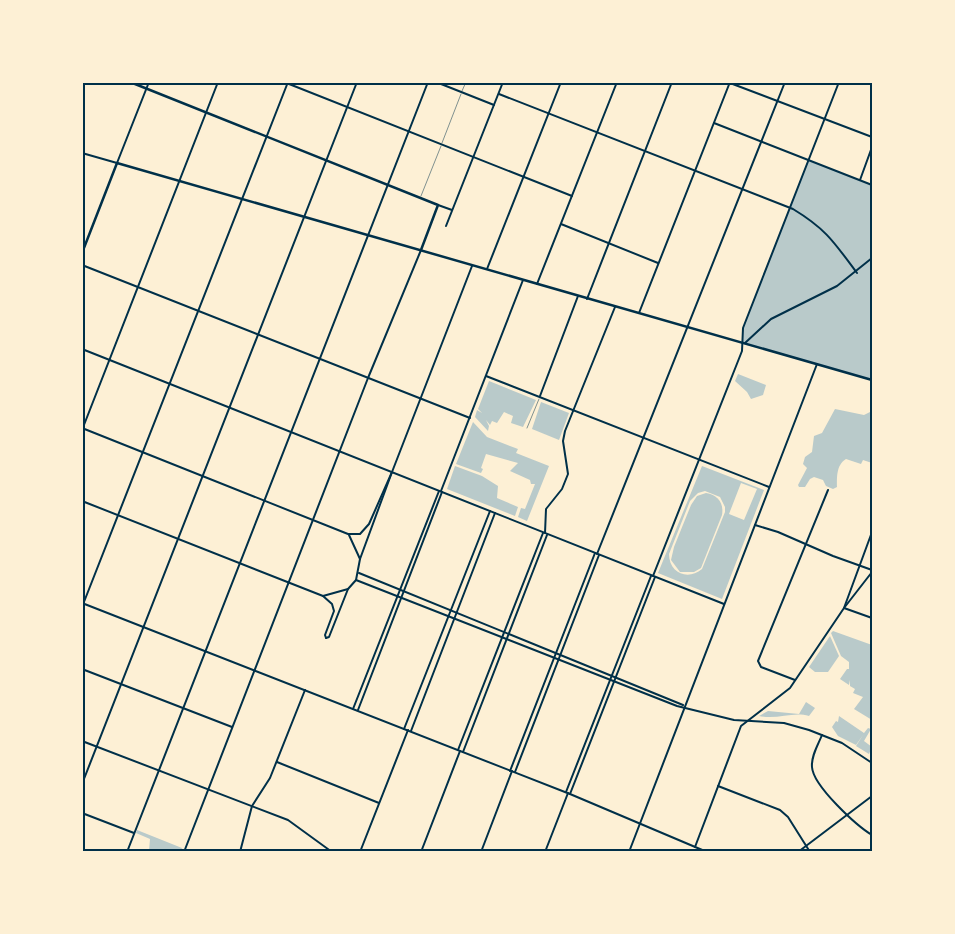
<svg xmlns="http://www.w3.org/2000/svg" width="955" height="934" font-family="'Fira Sans Condensed',sans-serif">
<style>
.green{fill:#b9caca;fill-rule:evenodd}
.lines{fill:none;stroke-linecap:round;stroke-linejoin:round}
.service{stroke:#003049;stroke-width:0.5}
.minor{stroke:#003049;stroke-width:2}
.tertiary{stroke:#003049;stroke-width:2}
.primary{stroke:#003049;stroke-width:2.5}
.neatline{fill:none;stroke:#003049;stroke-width:2}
</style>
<rect width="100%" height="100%" fill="#fdf0d5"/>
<g class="green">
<path d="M 808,160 L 872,185 L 872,380 L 743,344 L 743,328 Z"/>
<path d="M 738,374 L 766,385 L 763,395 L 751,399 L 747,392 L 735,381 Z"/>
<path d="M 489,381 L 536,400 L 523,427 L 511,423 L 513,416 L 504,412 L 497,423 L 492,421 L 490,425 L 486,420 L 489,426 L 488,431 L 475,417 L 477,410 L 482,413 L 478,409 Z"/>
<path d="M 541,402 L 569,413 L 559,440 L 532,429 Z"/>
<path d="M 835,409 L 864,415 L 872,411 L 872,463 L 863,460 L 861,464 L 846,459 C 836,465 837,478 837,487 L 833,489 L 826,486 L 823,480 L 814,477 L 810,479 L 805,487 L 799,487 L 798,485 L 807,468 L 803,464 L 805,457 L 812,452 L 814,436 L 822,433 Z"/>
<path d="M 473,422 L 487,437 L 518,449 L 516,453 L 549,466 L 527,521 L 518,517 L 521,508 L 525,509 L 535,484 L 531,484 L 530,480 L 510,471 L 518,463 L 486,454 L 481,468 L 483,469 L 481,473 L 456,464 Z"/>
<path d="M 455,466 L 482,476 L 498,486 L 497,498 L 518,507 L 515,516 L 447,489 Z"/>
<path d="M 702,466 L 764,490 L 722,599 L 658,573 ZM 741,483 L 757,489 L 744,520 L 729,514 ZM 705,491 L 720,497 L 725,507 L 725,512 L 702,569 C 688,581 669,573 669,554 L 690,501 L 698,493 Z"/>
<path d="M 706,493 C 718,495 724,503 722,515 L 701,568 L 694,572 L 680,572 L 671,560 L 674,547 L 691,505 L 697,496 Z"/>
<path d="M 833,631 L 872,645 L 872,720 L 854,709 L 863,697 L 853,693 L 855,689 L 850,686 L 850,680 L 849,685 L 840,679 L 847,669 L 849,669 L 849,662 L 841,656 L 831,633 Z"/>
<path d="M 830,636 L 839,656 L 828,672 L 815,672 L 809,667 Z"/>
<path d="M 806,702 L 815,708 L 809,716 C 793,711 778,720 759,716 L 768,711 L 799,714 Z"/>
<path d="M 839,716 L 864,733 L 868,728 L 871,729 L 864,741 L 872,747 L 869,754 L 856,746 L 863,735 L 856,745 L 838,736 L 832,727 L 836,721 L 838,722 Z"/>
<path d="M 137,830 L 182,848 L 181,851 L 149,851 L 150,839 L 136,833 Z"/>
</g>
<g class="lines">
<g class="service">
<path d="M 462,91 L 466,82"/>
<path d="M 442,143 L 461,94"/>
<path d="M 421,196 L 441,146"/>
<path d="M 527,428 L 539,399"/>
</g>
<g class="minor">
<path d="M 284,82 L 572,196"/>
<path d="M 436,82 L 494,105"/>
<path d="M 730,83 L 872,137"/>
<path d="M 499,94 L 793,209 C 826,229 834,242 857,273"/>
<path d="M 714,123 L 872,185"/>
<path d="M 117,163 L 149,82"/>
<path d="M 860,180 L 872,147"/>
<path d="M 438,205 L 452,210"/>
<path d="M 561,224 L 658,263"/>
<path d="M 446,226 L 503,82"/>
<path d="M 82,265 L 470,418"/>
<path d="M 487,269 L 561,82"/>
<path d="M 537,284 L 617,82"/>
<path d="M 587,299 L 672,82"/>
<path d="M 745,343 L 771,319 L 837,286 L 872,258"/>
<path d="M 82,349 L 724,604"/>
<path d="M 486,376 L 769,487"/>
<path d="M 540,396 L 578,296"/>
<path d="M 82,428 L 348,534 L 360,534 L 369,524 L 392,472 L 472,266"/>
<path d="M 82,430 L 218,82"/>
<path d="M 441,491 L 523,280"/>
<path d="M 82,501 L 323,596 L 348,589"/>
<path d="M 755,525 L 778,532 L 833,556 L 872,570"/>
<path d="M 872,532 L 844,608 L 872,618"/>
<path d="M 545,533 L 546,509 L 562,489 L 568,474 L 563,441 L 565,431 L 615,307"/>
<path d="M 349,535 L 360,559"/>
<path d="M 597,554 L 785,82"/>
<path d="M 359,573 L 683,705"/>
<path d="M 653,576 L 742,351 L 743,328 L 839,82"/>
<path d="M 356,580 L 677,706 L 734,720 L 784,723 L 809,730 L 842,743 L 872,763"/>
<path d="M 323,596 L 332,604 L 334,611 L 325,635 L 326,638"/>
<path d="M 82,607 L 288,82"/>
<path d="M 326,638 L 329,637 L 348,589 L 356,580 L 360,559 L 392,472"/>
<path d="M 82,669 L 232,727"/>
<path d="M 795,680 L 761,667 L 758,661 L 828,490"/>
<path d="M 353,709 L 439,491"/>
<path d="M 358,710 L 442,492"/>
<path d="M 404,729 L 490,511"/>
<path d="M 411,731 L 495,513"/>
<path d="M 822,735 C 818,745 811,756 812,767 C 813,786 857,826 872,835"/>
<path d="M 82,741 L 288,820 L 332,852"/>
<path d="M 458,750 L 543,533"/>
<path d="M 463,752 L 547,535"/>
<path d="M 277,762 L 379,803"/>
<path d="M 510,771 L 595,553"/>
<path d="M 515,772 L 599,555"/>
<path d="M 82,784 L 357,82"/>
<path d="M 718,786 L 780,810 L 788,817 L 810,852"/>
<path d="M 566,792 L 651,576"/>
<path d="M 570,794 L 655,577"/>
<path d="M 82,813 L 134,833"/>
<path d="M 695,847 L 741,726 L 790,688 L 844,608 L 872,572"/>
<path d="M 127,852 L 428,82"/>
<path d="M 184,852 L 368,378 L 421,250"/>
<path d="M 240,852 L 252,806 L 270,778 L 305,690"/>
<path d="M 360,852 L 408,730"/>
<path d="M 421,852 L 460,751"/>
<path d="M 481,852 L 512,771"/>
<path d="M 545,852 L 568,793"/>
<path d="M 629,852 L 817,364"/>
<path d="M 798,852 L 872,796"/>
</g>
<g class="tertiary">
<path d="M 82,153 L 117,163"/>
<path d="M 639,313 L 730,82"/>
<path d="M 82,603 L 570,794 L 707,852"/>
</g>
<g class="primary">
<path d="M 130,82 L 438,205 L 421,250"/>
<path d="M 82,253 L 117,163 L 872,380"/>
</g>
</g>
<rect width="955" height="934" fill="none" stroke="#fdf0d5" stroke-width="168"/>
<rect x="84" y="84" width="787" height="766" class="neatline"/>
</svg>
